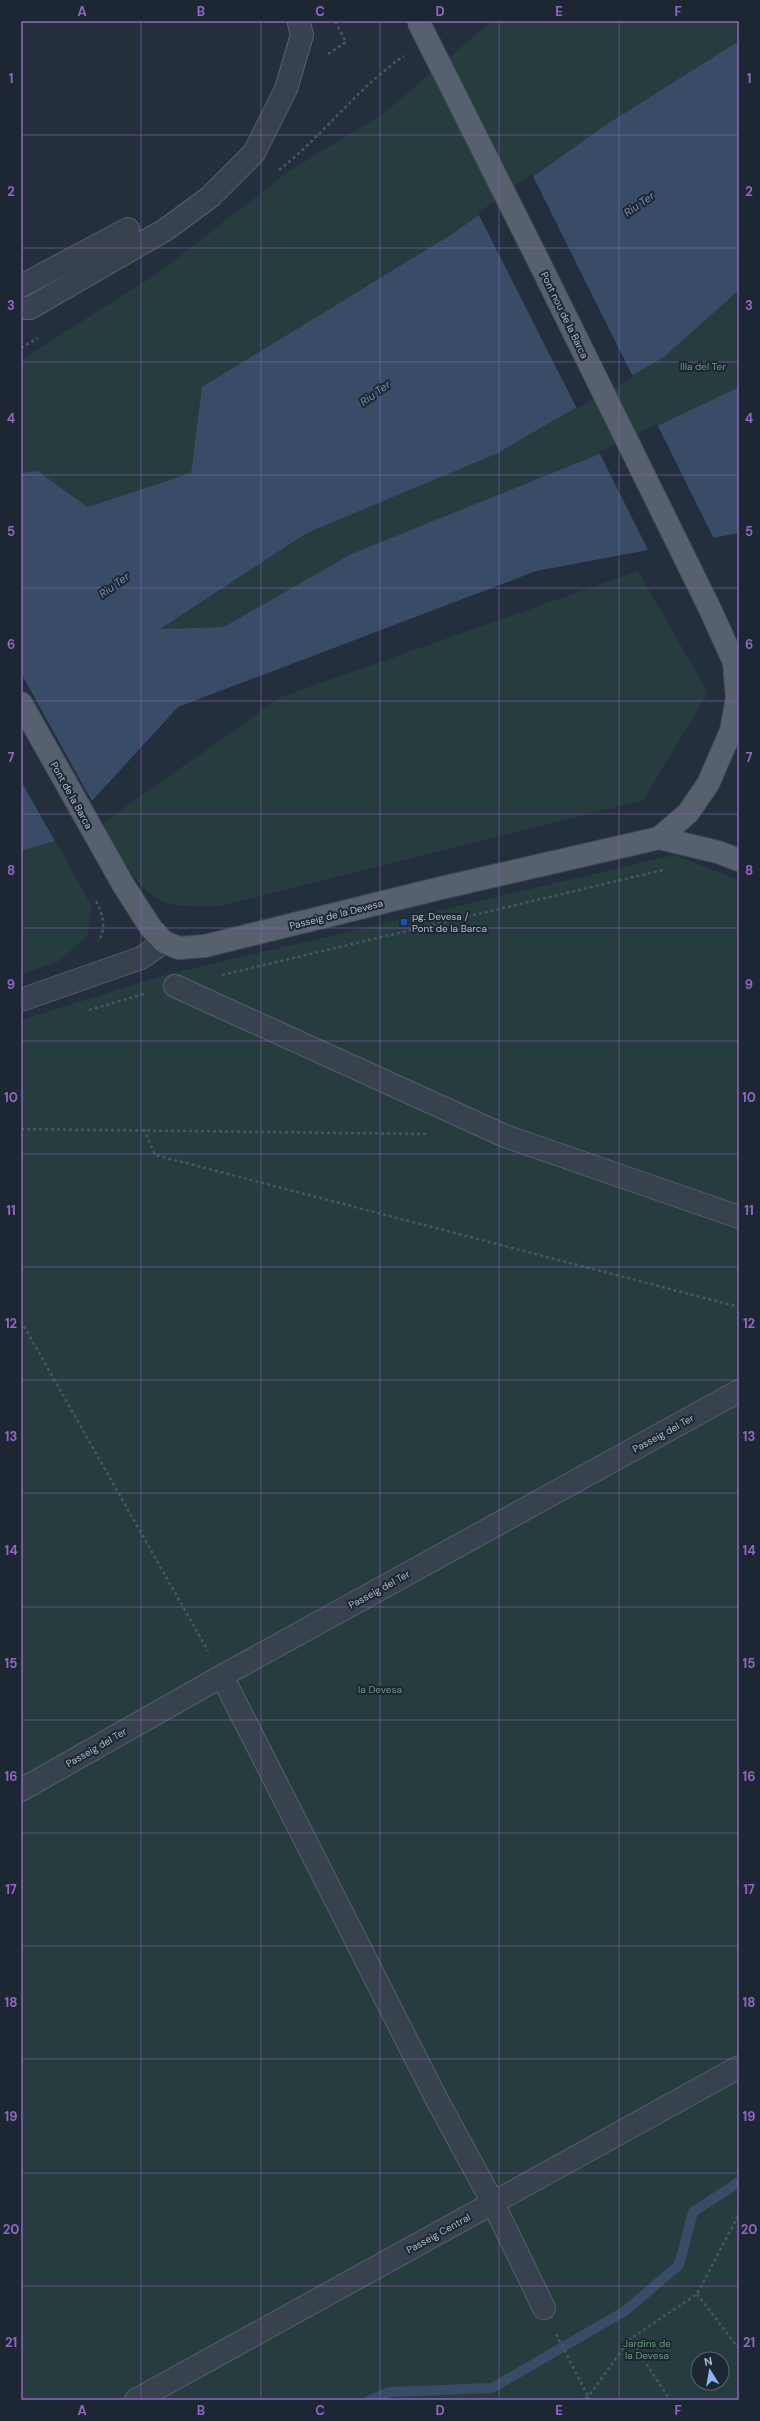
<svg xmlns="http://www.w3.org/2000/svg" width="760" height="2421" font-family="'DM Sans',sans-serif">
<style>
.green{fill:#263c3f;fill-rule:evenodd}
.water{fill:#394c67}
.pier{fill:#242f3e}
.lines{fill:none;stroke-linecap:round;stroke-linejoin:round}
.stream{stroke:#394c67;stroke-width:10}
.minor-casing{stroke:#565f6c;stroke-width:24}
.major-casing{stroke:#414a57;stroke-width:24}
.path{stroke:#44595c;stroke-width:2.5;stroke-dasharray:3 3;stroke-linecap:butt}
.minor{stroke:#38414e;stroke-width:22}
.major{stroke:#56606e;stroke-width:22}
.major-bridge-casing{stroke:#414a57;stroke-width:24;stroke-linecap:butt}
.major-bridge{stroke:#56606e;stroke-width:22}
.grid{fill:none;stroke:#9266c3;stroke-width:1;stroke-opacity:0.55}
.transit-dot{fill:#1a4fb4;stroke:#1d2633;stroke-width:1.5}
.labels{text-anchor:middle;stroke-width:4;stroke-linejoin:round;paint-order:stroke}
.street-label{font-size:10px;fill:#b4bcc9;stroke:#1d2633}
.park-label{font-size:10px;fill:#6b9a76;stroke:#1d2633}
.poi-label{font-size:10px;fill:#b4bcc9;stroke:#1d2633;text-anchor:start}
.water-label{font-size:11px;font-style:italic;fill:#7c92b1;stroke:#1d2633}
.neatline{fill:none;stroke:#9266c3;stroke-width:1.5}
.grid-label{font-size:13px;text-anchor:middle;font-weight:bold;fill:#9266c3}
</style>
<rect width="100%" height="100%" fill="#242f3e"/>
<g class="green">
<path d="M 492,21 L 739,21 L 739,41 L 604,126 L 452,234 L 203,387 L 191,473 L 86,507 L 38,471 L 21,473 L 21,360 L 158,273 L 289,171 L 383,114 Z"/>
<path d="M 739,290 L 739,387 L 592,457 L 351,554 L 224,627 L 160,629 L 307,533 L 496,454 L 664,357 Z"/>
<path d="M 638,571 L 708,693 L 643,800 L 220,906 C 205,906 175,908 162,901 C 132,886 119,850 103,823 L 281,697 Z"/>
<path d="M 55,841 L 92,907 L 87,936 L 59,961 L 21,974 L 21,851 Z"/>
<path d="M 674,855 L 739,880 L 739,2400 L 21,2400 L 21,1020 L 165,975 ZM 698,2359 L 722,2359 L 722,2383 L 698,2383 Z"/>
</g>
<path class="water" d="M 739,41 L 739,290 L 664,357 L 496,454 L 307,533 L 160,629 L 224,627 L 351,554 L 592,457 L 739,387 L 739,533 L 536,571 L 178,707 L 55,841 L 21,851 L 21,473 L 38,471 L 87,507 L 191,473 L 202,387 L 452,234 L 604,126 Z"/>
<g class="pier">
<path d="M 532,174 L 633,377 L 577,409 L 478,213 Z"/>
<path d="M 657,424 L 714,539 L 649,552 L 599,452 Z"/>
<path d="M 21,673 L 93,803 L 56,843 L 21,781 Z"/>
</g>
<g class="lines">
<path class="stream" d="M 370,2400 L 390,2392 L 492,2388 L 625,2311 L 679,2265 L 693,2212 L 739,2182"/>
<defs>
<g id="minor">
<path d="M 21,286 L 128,229"/>
<path d="M 21,308 L 30,308 L 165,230 L 210,197 L 254,153 L 286,89 L 302,35 L 299,23"/>
<path d="M 175,986 L 505,1136 L 739,1217"/>
<path d="M 21,1000 L 141,958 L 164,942"/>
<path d="M 222,1676 L 437,2100 L 493,2203 L 544,2308"/>
<path d="M 21,1790 L 222,1676 L 739,1391"/>
<path d="M 136,2400 L 739,2067"/>
</g>
<g id="major">
<path d="M 541,266 L 710,609 L 734,662 L 739,667"/>
<path d="M 21,703 L 124,886 L 151,928 L 164,942 L 179,948 L 205,946 L 441,888 L 659,838 L 718,852 L 739,860"/>
<path d="M 659,838 L 688,813 L 708,784 L 731,731 L 737,699 L 734,662"/>
</g>
</defs>
<use href="#minor" class="minor-casing"/>
<use href="#major" class="major-casing"/>
<g class="path">
<path d="M 328,54 L 346,42 L 335,21"/>
<path d="M 279,170 C 324,135 357,88 404,56"/>
<path d="M 21,348 L 38,338"/>
<path d="M 96,901 C 103,914 107,929 98,941"/>
<path d="M 222,975 L 663,870"/>
<path d="M 89,1010 L 147,993"/>
<path d="M 21,1129 L 426,1134"/>
<path d="M 144,1129 L 155,1155 L 739,1307"/>
<path d="M 21,1321 L 208,1651"/>
<path d="M 697,2294 L 739,2349"/>
<path d="M 556,2334 L 590,2400"/>
<path d="M 630,2339 L 670,2400"/>
<path d="M 580,2400 L 588,2397 L 630,2339 L 697,2294 L 739,2214"/>
</g>
<use href="#minor" class="minor"/>
<use href="#major" class="major"/>
<defs>
<path id="major-bridge" d="M 418,21 L 541,266"/>
</defs>
<use href="#major-bridge" class="major-bridge-casing"/>
<use href="#major-bridge" class="major-bridge"/>
</g>
<path class="grid" d="M 141,21 L 141,2400M 261,21 L 261,2400M 380,21 L 380,2400M 499,21 L 499,2400M 619,21 L 619,2400M 21,135 L 739,135M 21,248 L 739,248M 21,362 L 739,362M 21,475 L 739,475M 21,588 L 739,588M 21,701 L 739,701M 21,814 L 739,814M 21,928 L 739,928M 21,1041 L 739,1041M 21,1154 L 739,1154M 21,1267 L 739,1267M 21,1380 L 739,1380M 21,1493 L 739,1493M 21,1607 L 739,1607M 21,1720 L 739,1720M 21,1833 L 739,1833M 21,1946 L 739,1946M 21,2059 L 739,2059M 21,2173 L 739,2173M 21,2286 L 739,2286"/>
<rect class="transit-dot" x="400" y="918" width="8" height="8" rx="2"/>
<g class="labels">
<g class="street-label">
<text transform="translate(565 315) rotate(64)" y="4">Pont nou de la Barca</text>
<text transform="translate(72 795) rotate(61)" y="4">Pont de la Barca</text>
<text transform="translate(336 914) rotate(-14)" y="4">Passeig de la Devesa</text>
<text transform="translate(663 1433) rotate(-29)" y="4">Passeig del Ter</text>
<text transform="translate(379 1589) rotate(-29)" y="4">Passeig del Ter</text>
<text transform="translate(96 1747) rotate(-30)" y="4">Passeig del Ter</text>
<text transform="translate(438 2233) rotate(-29)" y="4">Passeig Central</text>
</g>
<g class="park-label">
<text x="703" y="370">Illa del Ter</text>
<text x="380" y="1693">la Devesa</text>
<text x="647" y="2347">Jardins de<tspan x="647" dy="12">la Devesa</tspan></text>
</g>
<g class="poi-label">
<text x="412" y="920">pg. Devesa /<tspan x="412" dy="12">Pont de la Barca</tspan></text>
</g>
<g class="water-label">
<text transform="translate(639 204) rotate(-35)" y="4">Riu Ter</text>
<text transform="translate(375 393) rotate(-36)" y="4">Riu Ter</text>
<text transform="translate(114 585) rotate(-36)" y="4">Riu Ter</text>
</g>
</g>
<rect width="760" height="2421" fill="none" stroke="#1d2633" stroke-width="44"/>
<g transform="translate(710 2371) rotate(349)"><circle r="19" fill="#1d2633" stroke="#59626f"/>
<path d="M0-3L7 15L0 10L-7 15Z" fill="#8ab4f8"/>
<text y="-6" font-size="11" font-weight="bold" text-anchor="middle" fill="#b4bcc9">N</text>
</g>
<rect x="22" y="22" width="716" height="2377" class="neatline"/>
<g class="grid-label">
<text x="82" y="16">A</text>
<text x="201" y="16">B</text>
<text x="320" y="16">C</text>
<text x="440" y="16">D</text>
<text x="559" y="16">E</text>
<text x="678" y="16">F</text>
<text x="11" y="83">1</text>
<text x="749" y="83">1</text>
<text x="11" y="196">2</text>
<text x="749" y="196">2</text>
<text x="11" y="310">3</text>
<text x="749" y="310">3</text>
<text x="11" y="423">4</text>
<text x="749" y="423">4</text>
<text x="11" y="536">5</text>
<text x="749" y="536">5</text>
<text x="11" y="649">6</text>
<text x="749" y="649">6</text>
<text x="11" y="762">7</text>
<text x="749" y="762">7</text>
<text x="11" y="875">8</text>
<text x="749" y="875">8</text>
<text x="11" y="989">9</text>
<text x="749" y="989">9</text>
<text x="11" y="1102">10</text>
<text x="749" y="1102">10</text>
<text x="11" y="1215">11</text>
<text x="749" y="1215">11</text>
<text x="11" y="1328">12</text>
<text x="749" y="1328">12</text>
<text x="11" y="1441">13</text>
<text x="749" y="1441">13</text>
<text x="11" y="1555">14</text>
<text x="749" y="1555">14</text>
<text x="11" y="1668">15</text>
<text x="749" y="1668">15</text>
<text x="11" y="1781">16</text>
<text x="749" y="1781">16</text>
<text x="11" y="1894">17</text>
<text x="749" y="1894">17</text>
<text x="11" y="2007">18</text>
<text x="749" y="2007">18</text>
<text x="11" y="2121">19</text>
<text x="749" y="2121">19</text>
<text x="11" y="2234">20</text>
<text x="749" y="2234">20</text>
<text x="11" y="2347">21</text>
<text x="749" y="2347">21</text>
<text x="82" y="2415">A</text>
<text x="201" y="2415">B</text>
<text x="320" y="2415">C</text>
<text x="440" y="2415">D</text>
<text x="559" y="2415">E</text>
<text x="678" y="2415">F</text>
</g>
</svg>
